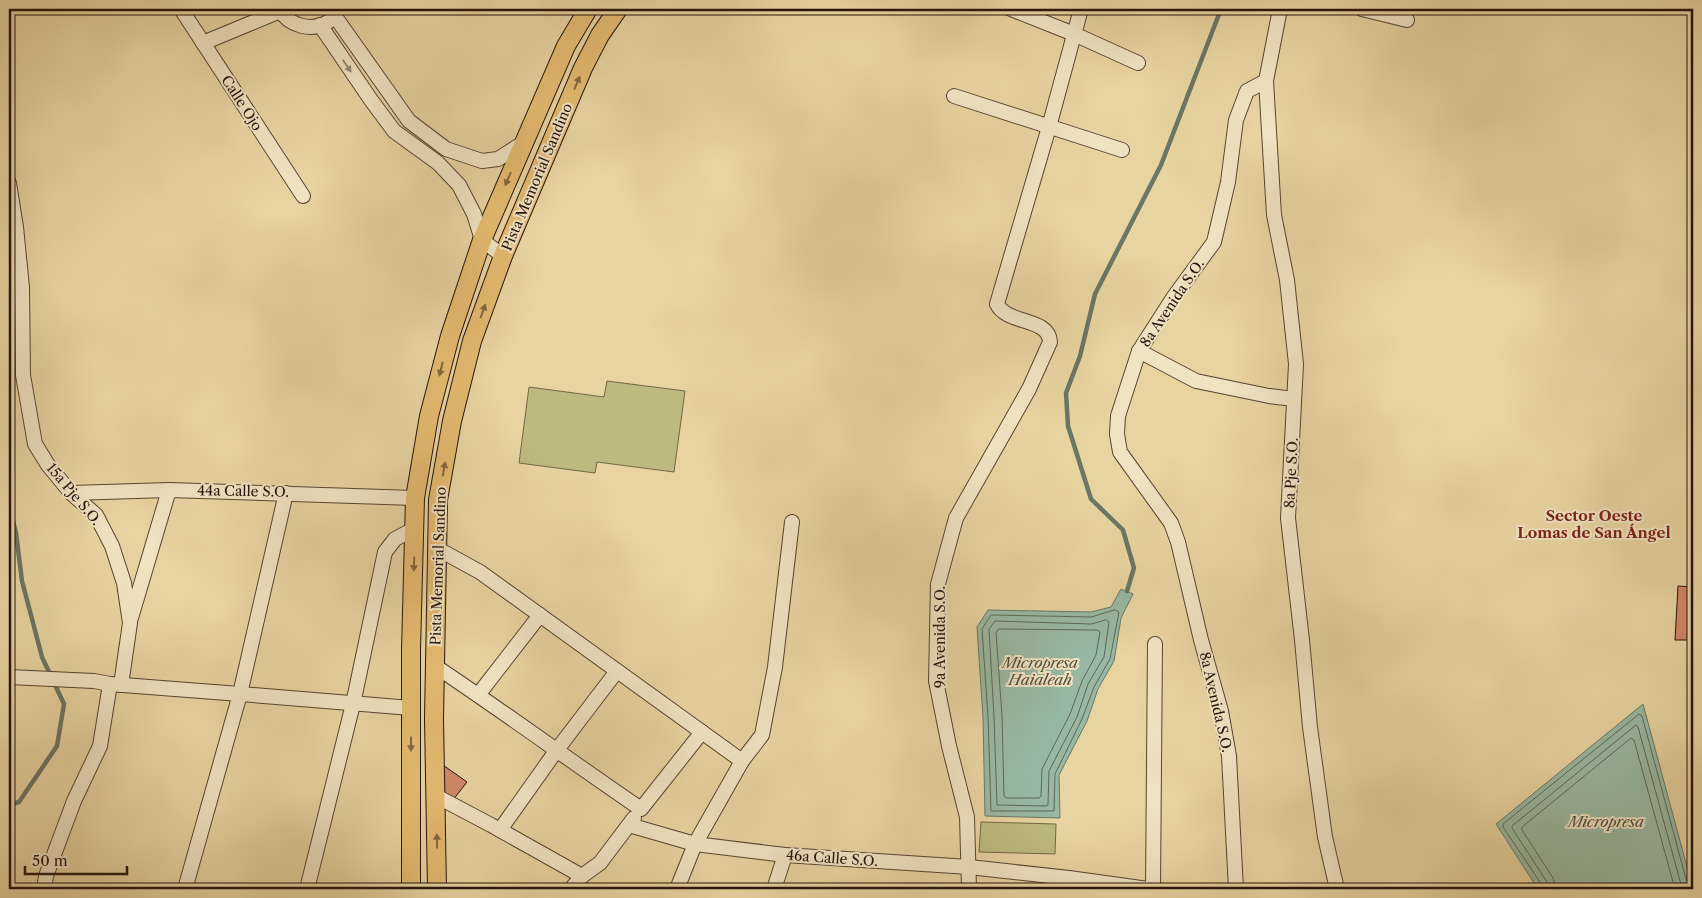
<svg xmlns="http://www.w3.org/2000/svg" width="1702" height="898" font-family="'Libre Caslon Text',serif">
<style>
.green{fill:#beba7f;stroke:#726746}
.water{fill:#98b8a2;stroke:#6a7666}
.lines{fill:none;stroke-linecap:round;stroke-linejoin:round}
.shore{stroke:#5e6658;stroke-width:1}
.stream{stroke:#6a7666;stroke-width:4.5}
.building{fill:#d08766;stroke:#25140d}
.minor-casing{stroke:#564432;stroke-width:16}
.major-casing{stroke:#25140d;stroke-width:20}
.minor{stroke:#f0e3c2;stroke-width:14}
.major{stroke:#e4ba70;stroke-width:18}
.oneway{fill:#958671}
.oneway2{fill:#84673e}
.labels{text-anchor:middle;stroke-width:4;stroke-linejoin:round;paint-order:stroke}
.street-label{font-size:14px;fill:#25140d;stroke:#f0e3c2}
.neighbourhood-label{font-size:15px;font-weight:bold;fill:#7a1f14;stroke:#f0e3c2}
.water-label{font-size:15px;font-style:italic;fill:#4d4d41;stroke:#f0e3c2}
</style>
<rect width="100%" height="100%" fill="#e8d4a1"/>
<filter id="stains"><feTurbulence type="fractalNoise" baseFrequency=".004" numOctaves="4"/><feColorMatrix values="0 0 0 0 .2 0 0 0 0 .09 0 0 0 0 .02 0 0 0 .5 -.17"/></filter>
<radialGradient id="worn" r=".72"><stop offset=".6" stop-color="#630" stop-opacity="0"/><stop offset="1" stop-color="#630" stop-opacity=".3"/></radialGradient>
<g class="green">
<path d="M 607,381 L 685,391 L 674,472 L 597,462 L 595,473 L 519,463 L 529,387 L 604,397 Z"/>
<path d="M 981,822 L 1056,824 L 1055,854 L 979,852 Z"/>
</g>
<g class="water">
<path d="M 1121,589 L 1133,594 L 1121,618 L 1114,661 L 1098,689 L 1087,721 L 1059,775 L 1060,818 L 985,816 L 983,717 L 977,627 L 988,610 L 1091,612 L 1111,607 Z"/>
<path d="M 1643,704 L 1693,889 L 1538,889 L 1496,824 Z"/>
</g>
<g class="lines">
<g class="shore">
<path d="M 1115,610 L 1119,612 L 1110,659 L 1094,687 L 1082,719 L 1055,774 L 1054,811 L 991,811 L 988,717 L 982,629 L 991,615 L 1091,617 Z"/>
<path d="M 1106,620 L 1109,622 L 1104,657 L 1088,684 L 1077,717 L 1049,771 L 1048,805 L 1046,806 L 997,805 L 994,717 L 989,629 L 995,621 L 1091,624 Z"/>
<path d="M 999,629 L 1097,630 L 1100,632 L 1096,655 L 1082,681 L 1070,714 L 1042,769 L 1041,796 L 1039,798 L 1006,798 L 1004,796 L 1002,716 L 996,633 Z"/>
<path d="M 1542,889 L 1542,885 L 1503,827 L 1503,824 L 1639,714 L 1642,716 L 1686,879 L 1689,883 L 1693,883"/>
<path d="M 1549,889 L 1547,882 L 1512,828 L 1512,826 L 1636,725 L 1638,727 L 1680,881 L 1683,886 L 1688,889"/>
<path d="M 1556,889 L 1553,878 L 1522,830 L 1522,827 L 1631,738 L 1634,740 L 1673,882 L 1676,889"/>
</g>
<g class="stream">
<path d="M 9,504 L 16,533 L 22,581 L 42,657 L 64,704 L 57,746 L 19,802 L 9,805"/>
<path d="M 1127,591 L 1134,568 L 1123,530 L 1091,499 L 1068,426 L 1066,393 L 1080,356 L 1095,294 L 1161,165 L 1221,9"/>
</g>
</g>
<g class="building">
<path d="M 1678,586 L 1693,587 L 1693,640 L 1675,640 Z"/>
<path d="M 443,765 L 467,782 L 453,800 L 443,793 Z"/>
</g>
<g class="lines">
<defs>
<g id="minor">
<path d="M 181,9 L 303,196"/>
<path d="M 279,9 C 289,26 311,32 328,22"/>
<path d="M 1011,9 L 1074,34 L 1138,63"/>
<path d="M 1280,9 L 1266,81 L 1274,215 L 1287,280 L 1296,364 L 1288,518 L 1302,640 L 1310,727 L 1325,837 L 1337,889"/>
<path d="M 1362,9 L 1407,20"/>
<path d="M 334,15 L 409,121 L 446,149 L 482,161 L 498,159 L 523,143"/>
<path d="M 320,25 L 371,100 L 394,131 L 438,163 L 459,185 L 474,214 L 482,240 L 503,256"/>
<path d="M 203,43 L 280,11"/>
<path d="M 954,96 L 1122,150"/>
<path d="M 9,183 L 16,227 L 22,287 L 23,375 L 35,444 L 48,465 L 71,493 L 96,515 L 112,546 L 124,583 L 130,623 L 121,685"/>
<path d="M 1139,351 L 1196,381 L 1269,396 L 1294,399"/>
<path d="M 71,493 L 169,490 L 415,498"/>
<path d="M 438,549 L 480,572 L 742,761"/>
<path d="M 131,618 L 169,490"/>
<path d="M 435,666 C 504,712 572,762 641,809 L 702,732"/>
<path d="M 9,677 L 94,681 L 110,684 L 240,694 L 411,708"/>
<path d="M 478,695 L 540,615"/>
<path d="M 436,796 L 491,825 L 582,876 L 571,889"/>
<path d="M 629,825 L 695,844 L 785,855 L 969,867 L 1069,878 L 1148,889"/>
<path d="M 500,830 L 556,751 L 617,671"/>
<path d="M 582,876 L 600,863 L 634,818"/>
<path d="M 44,889 L 46,876 L 74,801 L 100,746 L 110,684"/>
<path d="M 185,889 L 240,694 L 286,493"/>
<path d="M 307,889 L 353,704 L 385,552 L 395,539 L 414,529"/>
<path d="M 677,889 L 695,844 L 742,761 L 762,735 L 775,667 L 792,522"/>
<path d="M 774,889 L 785,855"/>
<path d="M 969,889 L 967,817 L 949,746 L 936,681 L 938,584 L 956,518 L 1029,389 L 1050,342 C 1049,317 1007,325 997,304 L 1049,127 L 1081,9"/>
<path d="M 1153,889 L 1155,644"/>
<path d="M 1236,889 L 1229,756 L 1221,711 L 1201,640 L 1178,542 L 1171,523 L 1120,452 L 1117,434 L 1118,416 L 1139,351 L 1173,298 L 1214,242 L 1228,182 L 1236,120 L 1247,91 L 1266,81"/>
</g>
<g id="major">
<path d="M 411,889 L 411,650 L 415,498 L 429,416 L 450,336 L 482,240 L 566,46 L 588,9"/>
<path d="M 437,889 L 434,719 L 438,500 L 452,421 L 472,341 L 503,256 L 583,68 L 600,35 L 618,9"/>
</g>
</defs>
<use href="#minor" class="minor-casing"/>
<use href="#major" class="major-casing"/>
<use href="#minor" class="minor"/>
<use href="#major" class="major"/>
</g>
<defs><path id="oneway-solid" d="M-6-.8H1V-3.2L6.5 0L1 3.2V.8H-6Z" transform="scale(1.25)"/></defs>
<use class="oneway" href="#oneway-solid" transform="translate(347 66) rotate(56)"/>
<g class="oneway2">
<use href="#oneway-solid" transform="translate(577 83) rotate(-67)"/>
<use href="#oneway-solid" transform="translate(508 179) rotate(113)"/>
<use href="#oneway-solid" transform="translate(483 311) rotate(-70)"/>
<use href="#oneway-solid" transform="translate(441 369) rotate(104)"/>
<use href="#oneway-solid" transform="translate(444 469) rotate(-80)"/>
<use href="#oneway-solid" transform="translate(414 564) rotate(92)"/>
<use href="#oneway-solid" transform="translate(411 744) rotate(90)"/>
<use href="#oneway-solid" transform="translate(437 841) rotate(-91)"/>
</g>
<g class="labels">
<g class="street-label">
<text transform="translate(242 103) rotate(57)" y="5">Calle Ojo</text>
<text transform="translate(537 177) rotate(-67)" y="5">Pista Memorial Sandino</text>
<text transform="translate(1172 303) rotate(-56)" y="5">8a Avenida S.O.</text>
<text transform="translate(1291 473) rotate(-87)" y="5">8a Pje S.O.</text>
<text transform="translate(243 491) rotate(1)" y="5">44a Calle S.O.</text>
<text transform="translate(74 494) rotate(50)" y="5">15a Pje S.O.</text>
<text transform="translate(438 566) rotate(-88)" y="5">Pista Memorial Sandino</text>
<text transform="translate(940 637) rotate(-90)" y="5">9a Avenida S.O.</text>
<text transform="translate(1216 702) rotate(77)" y="5">8a Avenida S.O.</text>
<text transform="translate(832 858) rotate(4)" y="5">46a Calle S.O.</text>
</g>
<g class="neighbourhood-label">
<text x="1594" y="521">Sector Oeste<tspan x="1594" dy="17">Lomas de San Ángel</tspan></text>
</g>
<g class="water-label">
<text x="1040" y="668">Micropresa<tspan x="1040" dy="17">Haialeah</tspan></text>
<text x="1606" y="827">Micropresa</text>
</g>
</g>
<rect width="1702" height="898" fill="none" stroke="#e8d4a1" stroke-width="30"/>
<rect x="10" y="10" width="1682" height="878" fill="none" stroke="#25140d" stroke-width="2.5"/>
<rect x="15" y="15" width="1672" height="868" fill="none" stroke="#25140d"/>
<path d="M25 866v8h102v-8" fill="none" stroke="#25140d" stroke-width="2.5"/>
<text x="32" y="866" font-size="15" fill="#25140d" stroke="#f0e3c2" stroke-width="4" paint-order="stroke">50 m</text>
<rect width="100%" height="100%" filter="url(#stains)"/>
<rect width="100%" height="100%" fill="url(#worn)"/>
</svg>
